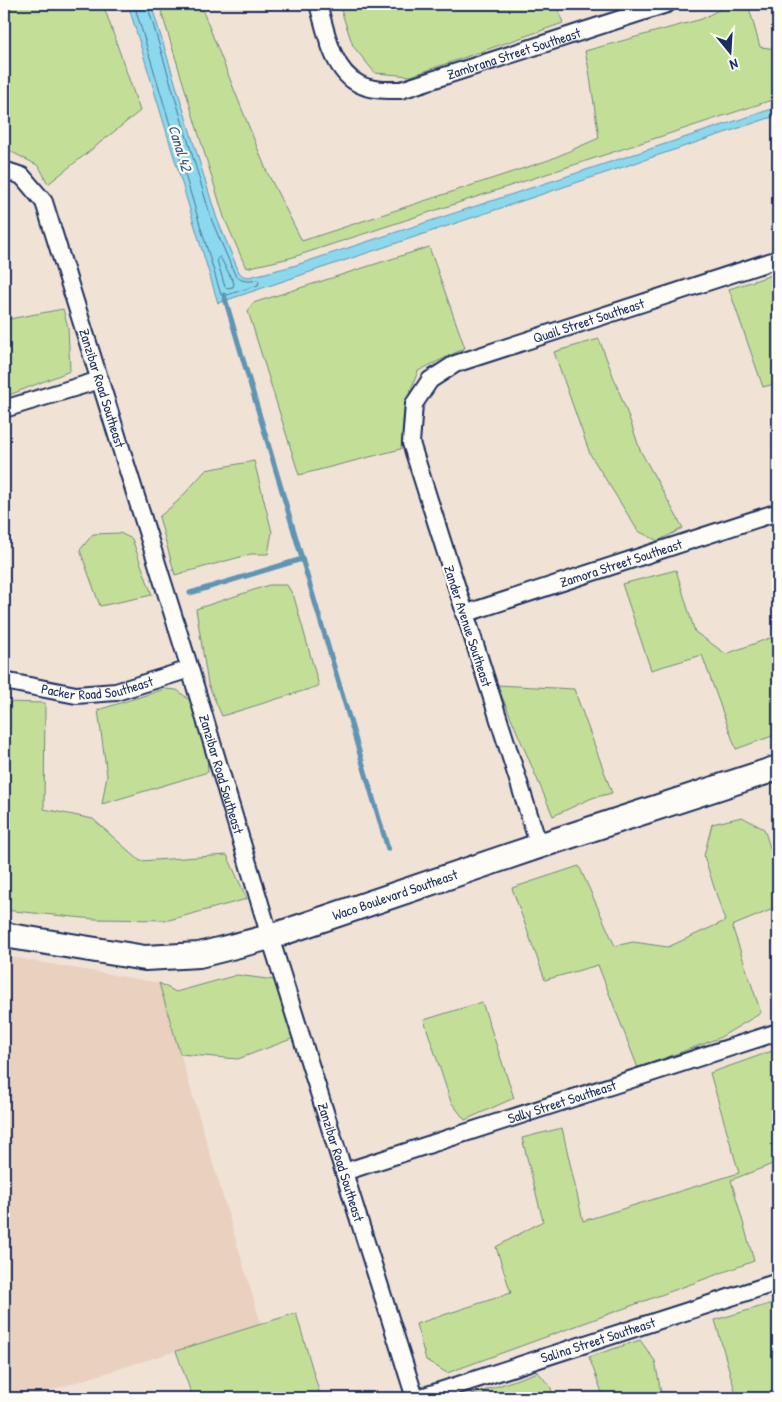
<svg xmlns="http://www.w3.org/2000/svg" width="782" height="1402" font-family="'Patrick Hand',sans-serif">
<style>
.built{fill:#e9d0bf}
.green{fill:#c3df97;stroke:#6f877a}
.water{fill:#8cd8ec;stroke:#5f94b3}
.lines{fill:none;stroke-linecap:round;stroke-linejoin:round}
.shore{stroke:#487397;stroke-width:1}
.stream{stroke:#5f94b3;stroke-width:5}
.street-casing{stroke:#1b2f5e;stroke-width:20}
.secondary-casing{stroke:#1b2f5e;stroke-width:28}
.street{stroke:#fdfcf7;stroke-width:16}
.secondary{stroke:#fdfcf7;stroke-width:24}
.labels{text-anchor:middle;stroke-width:4.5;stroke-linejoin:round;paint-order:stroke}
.street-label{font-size:14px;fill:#1b2f5e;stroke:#fdfcf7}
.water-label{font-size:15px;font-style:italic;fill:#375982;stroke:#fdfcf7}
</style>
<rect width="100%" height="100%" fill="#f1e2d6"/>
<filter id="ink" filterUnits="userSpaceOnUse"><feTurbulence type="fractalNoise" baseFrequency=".02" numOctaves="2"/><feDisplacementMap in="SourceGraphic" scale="10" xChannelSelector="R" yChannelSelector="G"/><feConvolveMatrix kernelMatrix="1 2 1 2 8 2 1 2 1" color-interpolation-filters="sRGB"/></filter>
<g filter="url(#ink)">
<path class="built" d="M 4,956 L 159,983 L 261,1324 L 26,1398 L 4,1398 Z"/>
<g class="green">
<path d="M 4,4 L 103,4 L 140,111 L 48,184 L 39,166 L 6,149 L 4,149 Z"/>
<path d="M 159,4 L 200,4 L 267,172 L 302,241 L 549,160 L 599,138 L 589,70 L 585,51 L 702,19 L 729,4 L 748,4 L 760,47 L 778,49 L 778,98 L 290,258 L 246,268 L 224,217 Z"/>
<path d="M 339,4 L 556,4 L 563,23 L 411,76 L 375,73 L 353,46 Z"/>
<path d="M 429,247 L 465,348 L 418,371 L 404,408 L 401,449 L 299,475 L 248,311 L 253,303 Z"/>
<path d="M 778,273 L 778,383 L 763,387 L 729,289 Z"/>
<path d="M 63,309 L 68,327 L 70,371 L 4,397 L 4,320 Z"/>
<path d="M 599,339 L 631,423 L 640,450 L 683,528 L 658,541 L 638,531 L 590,454 L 554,352 Z"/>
<path d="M 254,461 L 272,532 L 268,554 L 251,554 L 175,575 L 159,517 L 178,501 L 206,470 Z"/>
<path d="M 120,533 L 132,539 L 152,595 L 100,606 L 80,550 L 93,534 Z"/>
<path d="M 676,570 L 695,632 L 726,654 L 778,635 L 778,734 L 736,749 L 702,655 L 651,670 L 622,584 Z"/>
<path d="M 269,585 L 287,585 L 294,597 L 319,686 L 222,716 L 208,684 L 196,609 Z"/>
<path d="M 497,685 L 574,689 L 612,793 L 592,798 L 553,816 Z"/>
<path d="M 165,689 L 177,690 L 192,702 L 207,756 L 208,772 L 102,804 L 107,775 L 98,710 Z"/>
<path d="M 4,702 L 45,703 L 44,809 L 93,819 L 140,861 L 227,855 L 247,899 L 169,920 L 94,919 L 4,910 Z"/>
<path d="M 742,817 L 764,829 L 778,872 L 778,907 L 732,926 L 761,1013 L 719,1038 L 638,1068 L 598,965 L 545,980 L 512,888 L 579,866 L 615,946 L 633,942 L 668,947 L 725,921 L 704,856 L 712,824 Z"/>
<path d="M 237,975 L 274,980 L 294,1038 L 238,1059 L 180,1054 L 159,983 L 176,992 Z"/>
<path d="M 482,1002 L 514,1098 L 465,1120 L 451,1102 L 424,1020 Z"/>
<path d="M 778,1049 L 778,1162 L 731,1180 L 754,1261 L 447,1373 L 426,1360 L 416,1324 L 511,1293 L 496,1247 L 543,1221 L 522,1138 L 562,1128 L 583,1221 L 739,1173 L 710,1073 Z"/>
<path d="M 773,1303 L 778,1317 L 778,1398 L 737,1398 L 715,1320 Z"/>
<path d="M 296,1313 L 321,1398 L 193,1398 L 176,1351 Z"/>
<path d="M 640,1340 L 655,1361 L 662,1398 L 604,1398 L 589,1357 Z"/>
<path d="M 538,1372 L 551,1388 L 553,1398 L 469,1398 L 469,1396 Z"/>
</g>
<path class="water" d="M 128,4 L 151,4 L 217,219 L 239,272 L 243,276 L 249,277 L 293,266 L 778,107 L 778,115 L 218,303 Z"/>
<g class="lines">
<g class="shore">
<path d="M 134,4 L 221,295 L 224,296 L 258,285 L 259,282 L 257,280 C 248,282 242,282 235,275 L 212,221 L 147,4"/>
<path d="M 220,257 L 234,283 L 233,287 L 227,288 L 225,287 L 217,260 Z"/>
</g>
<g class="stream">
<path d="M 224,295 L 388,849"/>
<path d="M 190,593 L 302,559"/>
</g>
<defs>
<g id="street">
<path id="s1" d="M 318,4 C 326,31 332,71 359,84 C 372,91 387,90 401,90 L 667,4"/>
<path id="s2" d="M 4,170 L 22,176 L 44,202 L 190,669 L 270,937 L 415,1398"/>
<path d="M 4,409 L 100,380"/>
<path id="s3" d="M 464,614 L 778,512"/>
<path id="s4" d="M 4,681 L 76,695 L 116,692 L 190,669"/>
<path id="s5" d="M 539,846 L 411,443 L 414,404 L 430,380 L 455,364 L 778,259"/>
<path id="s6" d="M 344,1172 L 778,1032"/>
<path id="s7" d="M 418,1398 L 778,1282"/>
</g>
<g id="secondary">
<path id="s8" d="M 4,935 L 145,958 L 199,955 L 270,937 L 539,846 L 778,768"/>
</g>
</defs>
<use href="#street" class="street-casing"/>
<use href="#secondary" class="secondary-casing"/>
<use href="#street" class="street"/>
<use href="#secondary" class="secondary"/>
</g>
</g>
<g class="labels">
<g class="street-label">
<text dy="5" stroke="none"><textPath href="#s1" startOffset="254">Zambrana Street Southeast</textPath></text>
<text dy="5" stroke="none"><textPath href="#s5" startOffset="661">Quail Street Southeast</textPath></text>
<text dy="5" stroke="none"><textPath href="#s2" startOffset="248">Zanzibar Road Southeast</textPath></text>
<text dy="5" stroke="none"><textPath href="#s3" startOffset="165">Zamora Street Southeast</textPath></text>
<text transform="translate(468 626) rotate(72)" y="5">Zander Avenue Southeast</text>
<text dy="5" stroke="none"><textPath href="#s4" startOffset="95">Packer Road Southeast</textPath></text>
<text dy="5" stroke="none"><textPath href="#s2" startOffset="652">Zanzibar Road Southeast</textPath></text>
<text dy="5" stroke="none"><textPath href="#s8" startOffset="402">Waco Boulevard Southeast</textPath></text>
<text dy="5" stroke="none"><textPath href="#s6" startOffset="229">Sally Street Southeast</textPath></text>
<text dy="5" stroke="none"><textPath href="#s2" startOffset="1058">Zanzibar Road Southeast</textPath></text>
<text dy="5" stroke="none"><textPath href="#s7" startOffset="189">Salina Street Southeast</textPath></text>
</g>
<g class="water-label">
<text transform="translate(180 148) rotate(73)" y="5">Canal 42</text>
</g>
</g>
<rect width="782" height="1402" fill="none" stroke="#fdfcf7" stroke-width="20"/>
<rect x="10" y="10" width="762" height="1382" fill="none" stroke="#1b2f5e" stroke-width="2" filter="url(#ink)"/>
<g transform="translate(730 52) rotate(162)" stroke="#fdfcf7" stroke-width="4" paint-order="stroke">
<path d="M0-4L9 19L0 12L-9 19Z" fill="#1b2f5e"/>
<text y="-8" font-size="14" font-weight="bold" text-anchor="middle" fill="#1b2f5e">N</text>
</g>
</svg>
